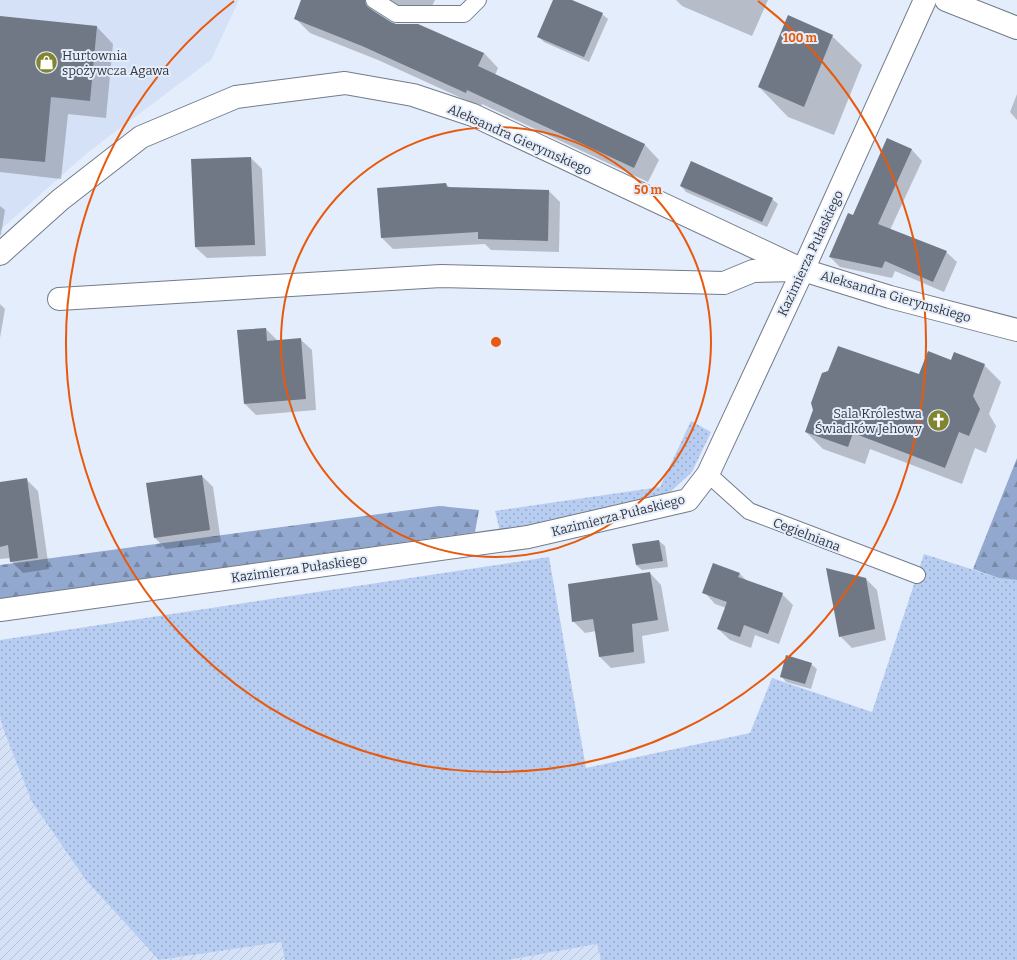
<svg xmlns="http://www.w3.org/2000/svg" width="1017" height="960" font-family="Bitter,serif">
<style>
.built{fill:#d5e1f7}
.industrial{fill:url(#industrial-furrows)}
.green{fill:url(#green-dots)}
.forest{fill:url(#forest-firs)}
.shadow{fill:#0003}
.building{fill:#707885}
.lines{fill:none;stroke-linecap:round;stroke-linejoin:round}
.lane-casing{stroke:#747c8a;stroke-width:18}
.street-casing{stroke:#747c8a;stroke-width:24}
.secondary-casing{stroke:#747c8a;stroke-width:24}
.lane{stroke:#fff;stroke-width:16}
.street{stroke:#fff;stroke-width:22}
.secondary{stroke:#fff;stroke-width:22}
.ring{fill:none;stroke:#e8590c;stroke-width:2}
.labels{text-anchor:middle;stroke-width:4;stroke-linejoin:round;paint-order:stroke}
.poi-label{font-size:13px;fill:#34373d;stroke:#e4edfc;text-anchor:start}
.street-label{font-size:13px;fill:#34373d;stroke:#e4edfc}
.centre{fill:#e8590c;stroke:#e4edfc;stroke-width:2}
.ring-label{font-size:12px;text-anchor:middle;font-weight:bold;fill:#e8590c;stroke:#e4edfc;stroke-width:4;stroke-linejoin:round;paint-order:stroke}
</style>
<defs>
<pattern id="industrial-furrows" width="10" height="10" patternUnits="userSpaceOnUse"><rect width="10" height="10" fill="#d5e1f7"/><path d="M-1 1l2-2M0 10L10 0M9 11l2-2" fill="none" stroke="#b7c2d5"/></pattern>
<pattern id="green-dots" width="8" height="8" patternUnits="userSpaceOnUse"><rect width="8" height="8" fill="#b8cdf2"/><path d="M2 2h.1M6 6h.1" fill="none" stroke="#96a7c5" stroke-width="1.8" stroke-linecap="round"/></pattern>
<pattern id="forest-firs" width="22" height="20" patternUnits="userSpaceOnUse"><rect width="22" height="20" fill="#93a8cf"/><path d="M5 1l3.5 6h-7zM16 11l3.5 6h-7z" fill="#798aa9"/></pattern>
</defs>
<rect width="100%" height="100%" fill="#e4edfc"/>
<path class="built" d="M 0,0 L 239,0 L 211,60 L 87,153 L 0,230 Z"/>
<g class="industrial">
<path d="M 0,716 L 3,728 L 159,960 L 281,942 L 285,960 L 0,960 Z"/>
<path d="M 597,944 L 601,960 L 508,960 Z"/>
</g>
<g class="green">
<path d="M 691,421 L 711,432 L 692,472 L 666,496 L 626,508 L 500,531 L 495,511 L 660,487 Z"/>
<path d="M 924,554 L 999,578 L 1017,580 L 1017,960 L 601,960 L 597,944 L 508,960 L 285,960 L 281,942 L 159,960 L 86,880 L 32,802 L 3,728 L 0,716 L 0,640 L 549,557 L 586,768 L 750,733 L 772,678 L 872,712 Z"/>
</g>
<g class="forest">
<path d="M 1017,458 L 1017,580 L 999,578 L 973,569 Z"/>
<path d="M 439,506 L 479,510 L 475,532 L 0,599 L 0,565 Z"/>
</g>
<g class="shadow">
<path d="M 302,0 L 360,0 L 364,2 L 377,14 L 391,23 L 484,53 L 498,68 L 495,75 L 645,145 L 659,160 L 648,182 L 482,104 L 481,107 L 378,60 L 310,33 L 295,18 Z"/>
<path d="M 388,0 L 435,0 L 425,21 L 417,21 Z"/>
<path d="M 554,0 L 570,0 L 602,14 L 608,19 L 589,62 L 544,42 L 539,37 Z"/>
<path d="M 676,0 L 768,0 L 752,36 L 682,6 Z"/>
<path d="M 0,17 L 97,27 L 113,44 L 106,118 L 68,114 L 61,179 L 0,172 Z"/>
<path d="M 832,36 L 862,65 L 834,135 L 788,117 L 759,87 Z"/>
<path d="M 1017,94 L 1017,120 L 1010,112 Z"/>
<path d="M 887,139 L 912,150 L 922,161 L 890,230 L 946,252 L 957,262 L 944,292 L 895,271 L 892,278 L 840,267 L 830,257 L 853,216 Z"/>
<path d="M 251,158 L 262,169 L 266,256 L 207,258 L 195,247 Z"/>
<path d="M 446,184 L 450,188 L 549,191 L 560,202 L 559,252 L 491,250 L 485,244 L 393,249 L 382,238 L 378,189 Z"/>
<path d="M 681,186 L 772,199 L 778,204 L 767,227 L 686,192 Z"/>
<path d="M 0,206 L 5,210 L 1,235 L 0,235 Z"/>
<path d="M 0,304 L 5,309 L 0,338 Z"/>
<path d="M 266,329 L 278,341 L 300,339 L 312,350 L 316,410 L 256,415 L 245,404 Z"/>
<path d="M 951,361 L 984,365 L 1001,382 L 989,414 L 996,426 L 986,453 L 975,448 L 962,484 L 870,449 L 865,464 L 823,449 L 806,432 Z"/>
<path d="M 202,476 L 213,487 L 221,542 L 166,549 L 154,537 Z"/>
<path d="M 26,479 L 38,491 L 49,569 L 23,573 L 11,561 L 11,558 L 0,559 L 0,511 Z"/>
<path d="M 659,541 L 665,546 L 668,567 L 642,570 L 636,565 Z"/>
<path d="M 650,573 L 661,585 L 669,631 L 642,636 L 645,663 L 611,668 L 600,657 L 596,631 L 585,633 L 573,621 Z"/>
<path d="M 739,573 L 747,581 L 782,594 L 793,605 L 779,644 L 755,635 L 751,648 L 730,640 L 718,629 L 726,608 L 715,604 L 704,592 Z"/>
<path d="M 865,578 L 877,590 L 886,640 L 852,648 L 840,636 Z"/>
<path d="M 811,664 L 817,669 L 811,689 L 786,682 L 781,676 Z"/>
</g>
<g class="building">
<path d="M 301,0 L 365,0 L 366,5 L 369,8 L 391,22 L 396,24 L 418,24 L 484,53 L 478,66 L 645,144 L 634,168 L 467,90 L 466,93 L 362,46 L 294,19 Z"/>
<path d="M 553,0 L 572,0 L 603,13 L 584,57 L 537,37 Z"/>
<path d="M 788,15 L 833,35 L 804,107 L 758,87 Z"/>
<path d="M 0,16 L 97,26 L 90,101 L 51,97 L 45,162 L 0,158 Z"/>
<path d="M 887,138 L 912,149 L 878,224 L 947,251 L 933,282 L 885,261 L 882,268 L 829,257 L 848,213 L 853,215 Z"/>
<path d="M 251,157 L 255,245 L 195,247 L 191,159 Z"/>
<path d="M 691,161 L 773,198 L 762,222 L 680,186 Z"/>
<path d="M 446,183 L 447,187 L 549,190 L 548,241 L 478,239 L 478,232 L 381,238 L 377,188 Z"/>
<path d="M 266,328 L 267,341 L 301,338 L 306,399 L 244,404 L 237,330 Z"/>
<path d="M 838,346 L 919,374 L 928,351 L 951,360 L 954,352 L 985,364 L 973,396 L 980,409 L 969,436 L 959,432 L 945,468 L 853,433 L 848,447 L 805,432 L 813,410 L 811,403 L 822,373 L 828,371 Z"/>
<path d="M 202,475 L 210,530 L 154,538 L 146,483 Z"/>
<path d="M 27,478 L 38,558 L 10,562 L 8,545 L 0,547 L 0,482 Z"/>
<path d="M 659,540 L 663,561 L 636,565 L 632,544 Z"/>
<path d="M 713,563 L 740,573 L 738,577 L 783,593 L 768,634 L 744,625 L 740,637 L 717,629 L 727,602 L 702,593 Z"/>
<path d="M 826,568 L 866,578 L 875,629 L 839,637 Z"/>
<path d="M 650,572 L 658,620 L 632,624 L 634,652 L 599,657 L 593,619 L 572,622 L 568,584 Z"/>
<path d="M 786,655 L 812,663 L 805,684 L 780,677 Z"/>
</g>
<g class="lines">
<defs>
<g id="lane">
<path d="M 374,0 L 396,14 L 464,14 L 478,0"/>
<path d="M 708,474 L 749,511 L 917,575"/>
</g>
<g id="street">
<path d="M 0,254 L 60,200 L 141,137 L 236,97 L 345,83 L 413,95 L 473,115 L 803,270 L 890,297 L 1017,330"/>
<path d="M 59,299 L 441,276 L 724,283 L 753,271 L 798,270"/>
<path d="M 0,610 L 528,537 L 688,500 L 708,474 L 803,270 L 925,0"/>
</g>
<path id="secondary" d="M 946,0 L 1017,28"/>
</defs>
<use href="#lane" class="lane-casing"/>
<use href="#street" class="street-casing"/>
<use href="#secondary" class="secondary-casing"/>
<use href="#lane" class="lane"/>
<use href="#street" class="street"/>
<use href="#secondary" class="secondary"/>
</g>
<g class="ring">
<circle cx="496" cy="342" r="215"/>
<path d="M758 1A430 430 0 1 1 234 1"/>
</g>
<defs>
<symbol id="shop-disc" viewBox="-11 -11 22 22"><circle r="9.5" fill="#818530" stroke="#e4edfc"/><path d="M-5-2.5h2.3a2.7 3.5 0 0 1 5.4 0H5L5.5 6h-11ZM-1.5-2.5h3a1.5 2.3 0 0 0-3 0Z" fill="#fff"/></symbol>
<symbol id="church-disc" viewBox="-11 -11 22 22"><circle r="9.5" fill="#818530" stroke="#e4edfc"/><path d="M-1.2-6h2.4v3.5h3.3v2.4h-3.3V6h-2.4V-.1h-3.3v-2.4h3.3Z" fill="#fff"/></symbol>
</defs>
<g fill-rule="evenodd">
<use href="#shop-disc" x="34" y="50" width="25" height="25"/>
<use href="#church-disc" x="926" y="408" width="25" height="25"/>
</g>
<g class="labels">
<g class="poi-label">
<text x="62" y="60">Hurtownia<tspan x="62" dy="15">spożywcza Agawa</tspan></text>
<text x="922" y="418" text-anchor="end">Sala Królestwa<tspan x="922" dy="15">Świadków Jehowy</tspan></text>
</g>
<g class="street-label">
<text transform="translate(520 139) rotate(24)" y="5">Aleksandra Gierymskiego</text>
<text transform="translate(810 253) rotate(-65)" y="5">Kazimierza Pułaskiego</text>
<text transform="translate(896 296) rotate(16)" y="5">Aleksandra Gierymskiego</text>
<text transform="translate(618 515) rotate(-14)" y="5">Kazimierza Pułaskiego</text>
<text transform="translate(807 534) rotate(21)" y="5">Cegielniana</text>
<text transform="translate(299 568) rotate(-8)" y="5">Kazimierza Pułaskiego</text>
</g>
</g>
<circle cx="496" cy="342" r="6" class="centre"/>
<g class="ring-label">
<text x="800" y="42">100 m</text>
<text x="648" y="194">50 m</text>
</g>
</svg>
